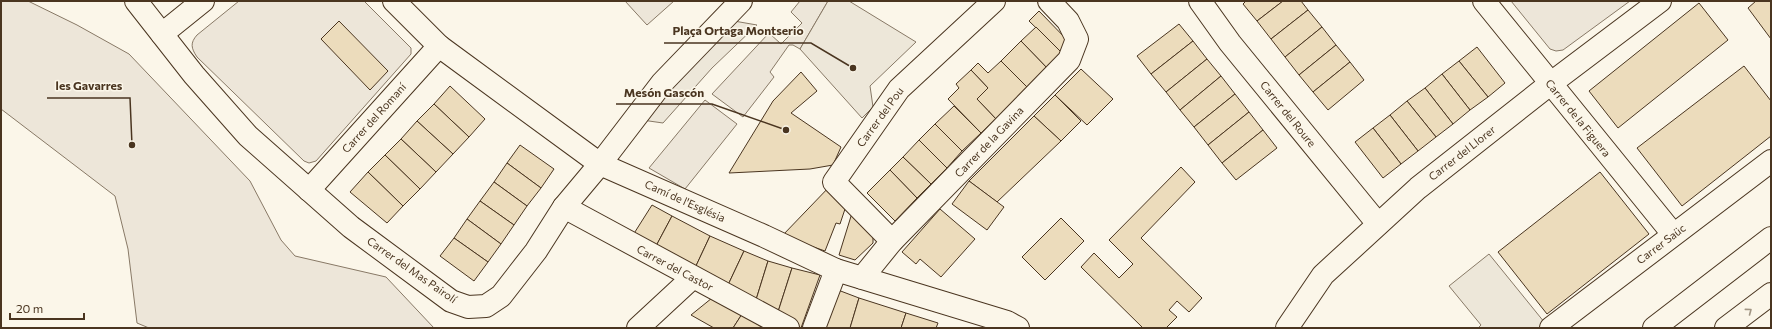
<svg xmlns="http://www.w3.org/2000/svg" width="1772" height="329" font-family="Commissioner,sans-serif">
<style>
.green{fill:#ede6d9;stroke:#887966}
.parking{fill:#ede7d9;stroke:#887966}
.building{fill:#ecdcbc;stroke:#4a3520}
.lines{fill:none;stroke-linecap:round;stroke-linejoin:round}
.minor-casing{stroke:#4a3520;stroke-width:24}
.major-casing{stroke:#4a3520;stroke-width:24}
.minor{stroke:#fbf6e9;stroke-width:22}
.major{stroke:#fbf6e9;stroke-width:22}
.oneway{stroke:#a29684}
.labels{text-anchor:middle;stroke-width:3;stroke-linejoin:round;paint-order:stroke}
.street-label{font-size:11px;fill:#4a3520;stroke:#fbf6e9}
.leader{fill:none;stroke:#4a3520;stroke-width:1.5}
.callout-dot{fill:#4a3520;stroke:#fbf6e9;stroke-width:1.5}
.callout-label{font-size:12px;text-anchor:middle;font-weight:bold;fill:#4a3520;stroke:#fbf6e9;stroke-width:3;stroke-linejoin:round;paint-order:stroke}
</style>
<rect width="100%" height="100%" fill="#fbf6e9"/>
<g class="green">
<path d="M 1,1 L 28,1 L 77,25 L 129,54 L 250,181 L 281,240 L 295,256 L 386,277 L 434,328 L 149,328 L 137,323 L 128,249 L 115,196 L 1,109 Z"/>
<path d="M 239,1 L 364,1 L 411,48 L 411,54 L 316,161 L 309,163 L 304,161 L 197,57 C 191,48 190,43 197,35 Z"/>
<path d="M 625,1 L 674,1 L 647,25 Z"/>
<path d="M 800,1 L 828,1 L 800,49 L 793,45 L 789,45 L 770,72 L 774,77 L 743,117 L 712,94 L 769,33 L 781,44 L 802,23 L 791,12 Z"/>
<path d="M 1511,1 L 1630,1 L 1563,50 L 1556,51 L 1550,49 Z"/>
<path d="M 705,100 L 737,124 L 685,189 L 649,168 Z"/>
</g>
<g class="parking">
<path d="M 828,1 L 849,1 L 916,42 L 870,86 L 873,107 L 862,118 L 800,49 Z"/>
<path d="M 734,21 L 757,25 L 712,68 L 663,123 L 642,120 Z"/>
<path d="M 1489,254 L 1549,328 L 1478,328 L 1481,325 L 1449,286 Z"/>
</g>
<g class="building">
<path d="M 1246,1 L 1283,1 L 1257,21 L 1243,4 Z"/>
<path d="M 1283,1 L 1301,1 L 1308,10 L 1271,39 L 1257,21 Z"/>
<path d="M 1756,1 L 1771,1 L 1771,39 L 1748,8 Z"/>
<path d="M 1699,3 L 1728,40 L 1618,128 L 1589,91 Z"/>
<path d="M 1308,10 L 1322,27 L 1285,57 L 1271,39 Z"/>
<path d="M 1039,11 L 1072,45 L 1063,54 L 1029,21 Z"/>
<path d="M 339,21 L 388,71 L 370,90 L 321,39 Z"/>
<path d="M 1179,24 L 1193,41 L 1151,74 L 1137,56 Z"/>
<path d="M 1036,27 L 1063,54 L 1048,69 L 1021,41 Z"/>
<path d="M 1322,27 L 1336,45 L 1299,75 L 1285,57 Z"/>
<path d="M 1021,41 L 1048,69 L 1028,88 L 1001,61 Z"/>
<path d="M 1193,41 L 1207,59 L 1166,92 L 1151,74 Z"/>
<path d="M 1336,45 L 1350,62 L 1313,92 L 1299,75 Z"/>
<path d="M 1477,47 L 1505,83 L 1488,97 L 1459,61 Z"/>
<path d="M 1207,59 L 1221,76 L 1180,110 L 1166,92 Z"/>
<path d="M 1001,61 L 1028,88 L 996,119 L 977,99 L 988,88 L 971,70 L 978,63 L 988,73 Z"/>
<path d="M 1459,61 L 1488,97 L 1470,110 L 1442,74 Z"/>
<path d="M 1350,62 L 1364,80 L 1328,110 L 1313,92 Z"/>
<path d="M 1744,66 L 1771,101 L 1771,136 L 1682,206 L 1637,148 Z"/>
<path d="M 1081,69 L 1113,99 L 1087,125 L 1055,95 Z"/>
<path d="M 971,70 L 988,88 L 977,99 L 996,119 L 981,133 L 948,99 L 959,88 L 956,84 Z"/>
<path d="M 801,72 L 817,91 L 791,113 L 841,147 L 833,165 L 810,169 L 729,173 L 773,101 Z"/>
<path d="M 1442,74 L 1470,110 L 1453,124 L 1425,88 Z"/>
<path d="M 1221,76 L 1235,94 L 1194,127 L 1180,110 Z"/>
<path d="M 450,86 L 485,119 L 469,137 L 434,104 Z"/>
<path d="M 1425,88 L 1453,124 L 1436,137 L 1407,101 Z"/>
<path d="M 1235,94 L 1249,112 L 1208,145 L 1194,127 Z"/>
<path d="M 1055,95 L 1081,121 L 1061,141 L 1034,116 Z"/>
<path d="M 1407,101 L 1436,137 L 1418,151 L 1390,115 Z"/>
<path d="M 434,104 L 469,137 L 453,154 L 417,121 Z"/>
<path d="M 954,106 L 981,133 L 962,151 L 935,124 Z"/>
<path d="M 1249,112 L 1263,130 L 1222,163 L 1208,145 Z"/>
<path d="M 1390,115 L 1418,151 L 1401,164 L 1373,128 Z"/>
<path d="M 1034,116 L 1061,141 L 997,202 L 969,181 Z"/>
<path d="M 417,121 L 453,154 L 436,172 L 401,139 Z"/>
<path d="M 935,124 L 962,151 L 947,168 L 919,140 Z"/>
<path d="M 1373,128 L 1401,164 L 1383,178 L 1355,142 Z"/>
<path d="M 1263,130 L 1277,148 L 1236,180 L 1222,163 Z"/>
<path d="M 401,139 L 436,172 L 420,189 L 385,155 Z"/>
<path d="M 919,140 L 947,168 L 931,184 L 903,157 Z"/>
<path d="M 520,145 L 554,169 L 541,188 L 507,163 Z"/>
<path d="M 385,155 L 420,189 L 403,206 L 368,172 Z"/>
<path d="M 903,157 L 931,184 L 917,198 L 890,170 Z"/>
<path d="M 507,163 L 541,188 L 527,206 L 494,182 Z"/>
<path d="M 1181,167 L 1195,182 L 1141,238 L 1202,298 L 1189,312 L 1177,301 L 1169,310 L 1177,317 L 1166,328 L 1143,328 L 1081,267 L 1094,253 L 1119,278 L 1133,264 L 1109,240 Z"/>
<path d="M 890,170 L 917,198 L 895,221 L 867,193 Z"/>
<path d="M 368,172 L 403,206 L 387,223 L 350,192 Z"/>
<path d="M 1600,172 L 1649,234 L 1547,314 L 1498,252 Z"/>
<path d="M 969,181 L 1004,207 L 987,230 L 952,204 Z"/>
<path d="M 494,182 L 527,206 L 514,225 L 480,201 Z"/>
<path d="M 832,184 L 848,200 L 840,224 L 836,223 L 825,251 L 782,236 Z"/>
<path d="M 480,201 L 514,225 L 501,244 L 467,219 Z"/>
<path d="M 652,205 L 672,216 L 656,246 L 633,235 Z"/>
<path d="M 940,209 L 975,239 L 941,277 L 920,259 L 916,264 L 902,252 Z"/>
<path d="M 852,213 L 873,233 L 873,243 L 855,260 L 839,255 Z"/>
<path d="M 672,216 L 710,236 L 695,268 L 656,246 Z"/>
<path d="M 1061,218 L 1084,241 L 1045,280 L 1022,257 Z"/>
<path d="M 467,219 L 501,244 L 488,262 L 454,238 Z"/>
<path d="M 710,236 L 744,251 L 728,285 L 695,268 Z"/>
<path d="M 454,238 L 488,262 L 474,281 L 440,256 Z"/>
<path d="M 744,251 L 768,261 L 755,303 L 728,285 Z"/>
<path d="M 768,261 L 792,268 L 777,315 L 755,303 Z"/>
<path d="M 792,268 L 820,275 L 801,328 L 777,315 Z"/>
<path d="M 838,290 L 859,298 L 850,328 L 825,328 Z"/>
<path d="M 712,298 L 742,314 L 733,328 L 714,328 L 691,315 Z"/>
<path d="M 859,298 L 906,313 L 901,328 L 850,328 Z"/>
<path d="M 906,313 L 938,323 L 936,328 L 901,328 Z"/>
<path d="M 742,314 L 763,328 L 733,328 Z"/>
</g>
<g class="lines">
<defs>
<g id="minor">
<path d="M 136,1 L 194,75 L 248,136 L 351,227 L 451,301 L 468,307 L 486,306 L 501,296 L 536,251 L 564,207 L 600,164 L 662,83 L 741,1"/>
<path d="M 394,1 L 439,46 L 600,164 L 764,236 L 836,270 L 1007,322 L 1018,328"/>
<path d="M 1200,1 L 1230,43 L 1378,224"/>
<path d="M 1484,1 L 1673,234"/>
<path d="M 162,34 L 203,1"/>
<path d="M 309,190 L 439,46"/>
<path d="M 564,207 L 788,328"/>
<path d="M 892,241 L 834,182 L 899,89 L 994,1"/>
<path d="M 862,278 L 892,241 L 1069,60 L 1077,39 L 1068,21 L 1049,1"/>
<path d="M 638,328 L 692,278"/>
<path d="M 814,328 L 836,270"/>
<path d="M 1287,328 L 1323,275 L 1418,188 L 1550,84 L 1660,1"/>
<path d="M 1551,328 L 1771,161"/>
<path d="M 1726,328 L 1771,294"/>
</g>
<path id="major" d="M 1654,328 L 1771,238"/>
</defs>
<use href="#minor" class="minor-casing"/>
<use href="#major" class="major-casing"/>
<use href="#minor" class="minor"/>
<use href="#major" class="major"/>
</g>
<defs><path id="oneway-chevron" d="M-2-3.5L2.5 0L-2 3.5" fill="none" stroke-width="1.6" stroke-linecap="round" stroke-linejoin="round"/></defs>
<use class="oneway" href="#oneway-chevron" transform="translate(1749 311) rotate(-37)"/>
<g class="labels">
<g class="street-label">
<text transform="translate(1288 114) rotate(51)" y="4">Carrer del Roure</text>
<text transform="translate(880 117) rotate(-54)" y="4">Carrer del Pou</text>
<text transform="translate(374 118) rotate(-48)" y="4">Carrer del Romaní</text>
<text transform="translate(1578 118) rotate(51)" y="4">Carrer de la Figuera</text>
<text transform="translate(989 142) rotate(-46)" y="4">Carrer de la Gavina</text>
<text transform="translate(1462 153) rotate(-38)" y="4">Carrer del Llorer</text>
<text transform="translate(685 201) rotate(24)" y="4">Camí de l'Església</text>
<text transform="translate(1661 244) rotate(-37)" y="4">Carrer Saüc</text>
<text transform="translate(675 268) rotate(28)" y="4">Carrer del Castor</text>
<text transform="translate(412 270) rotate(35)" y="4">Carrer del Mas Pairolí</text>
</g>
</g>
<path class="leader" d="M853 68L811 43H664M132 145L130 98H47M786 130L712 104H616"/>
<g class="callout-dot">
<circle cx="853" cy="68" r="4"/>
<circle cx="132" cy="145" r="4"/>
<circle cx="786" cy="130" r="4"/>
</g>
<g class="callout-label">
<text x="738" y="35">Plaça Ortaga Montserio</text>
<text x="89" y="90">les Gavarres</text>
<text x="664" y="97">Mesón Gascón</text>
</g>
<rect width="1772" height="329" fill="none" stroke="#4a3520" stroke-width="4"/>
<path d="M10 313v6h74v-6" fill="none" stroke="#4a3520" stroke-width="2"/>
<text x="16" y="313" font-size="12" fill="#4a3520" stroke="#fbf6e9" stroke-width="3" paint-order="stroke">20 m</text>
</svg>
